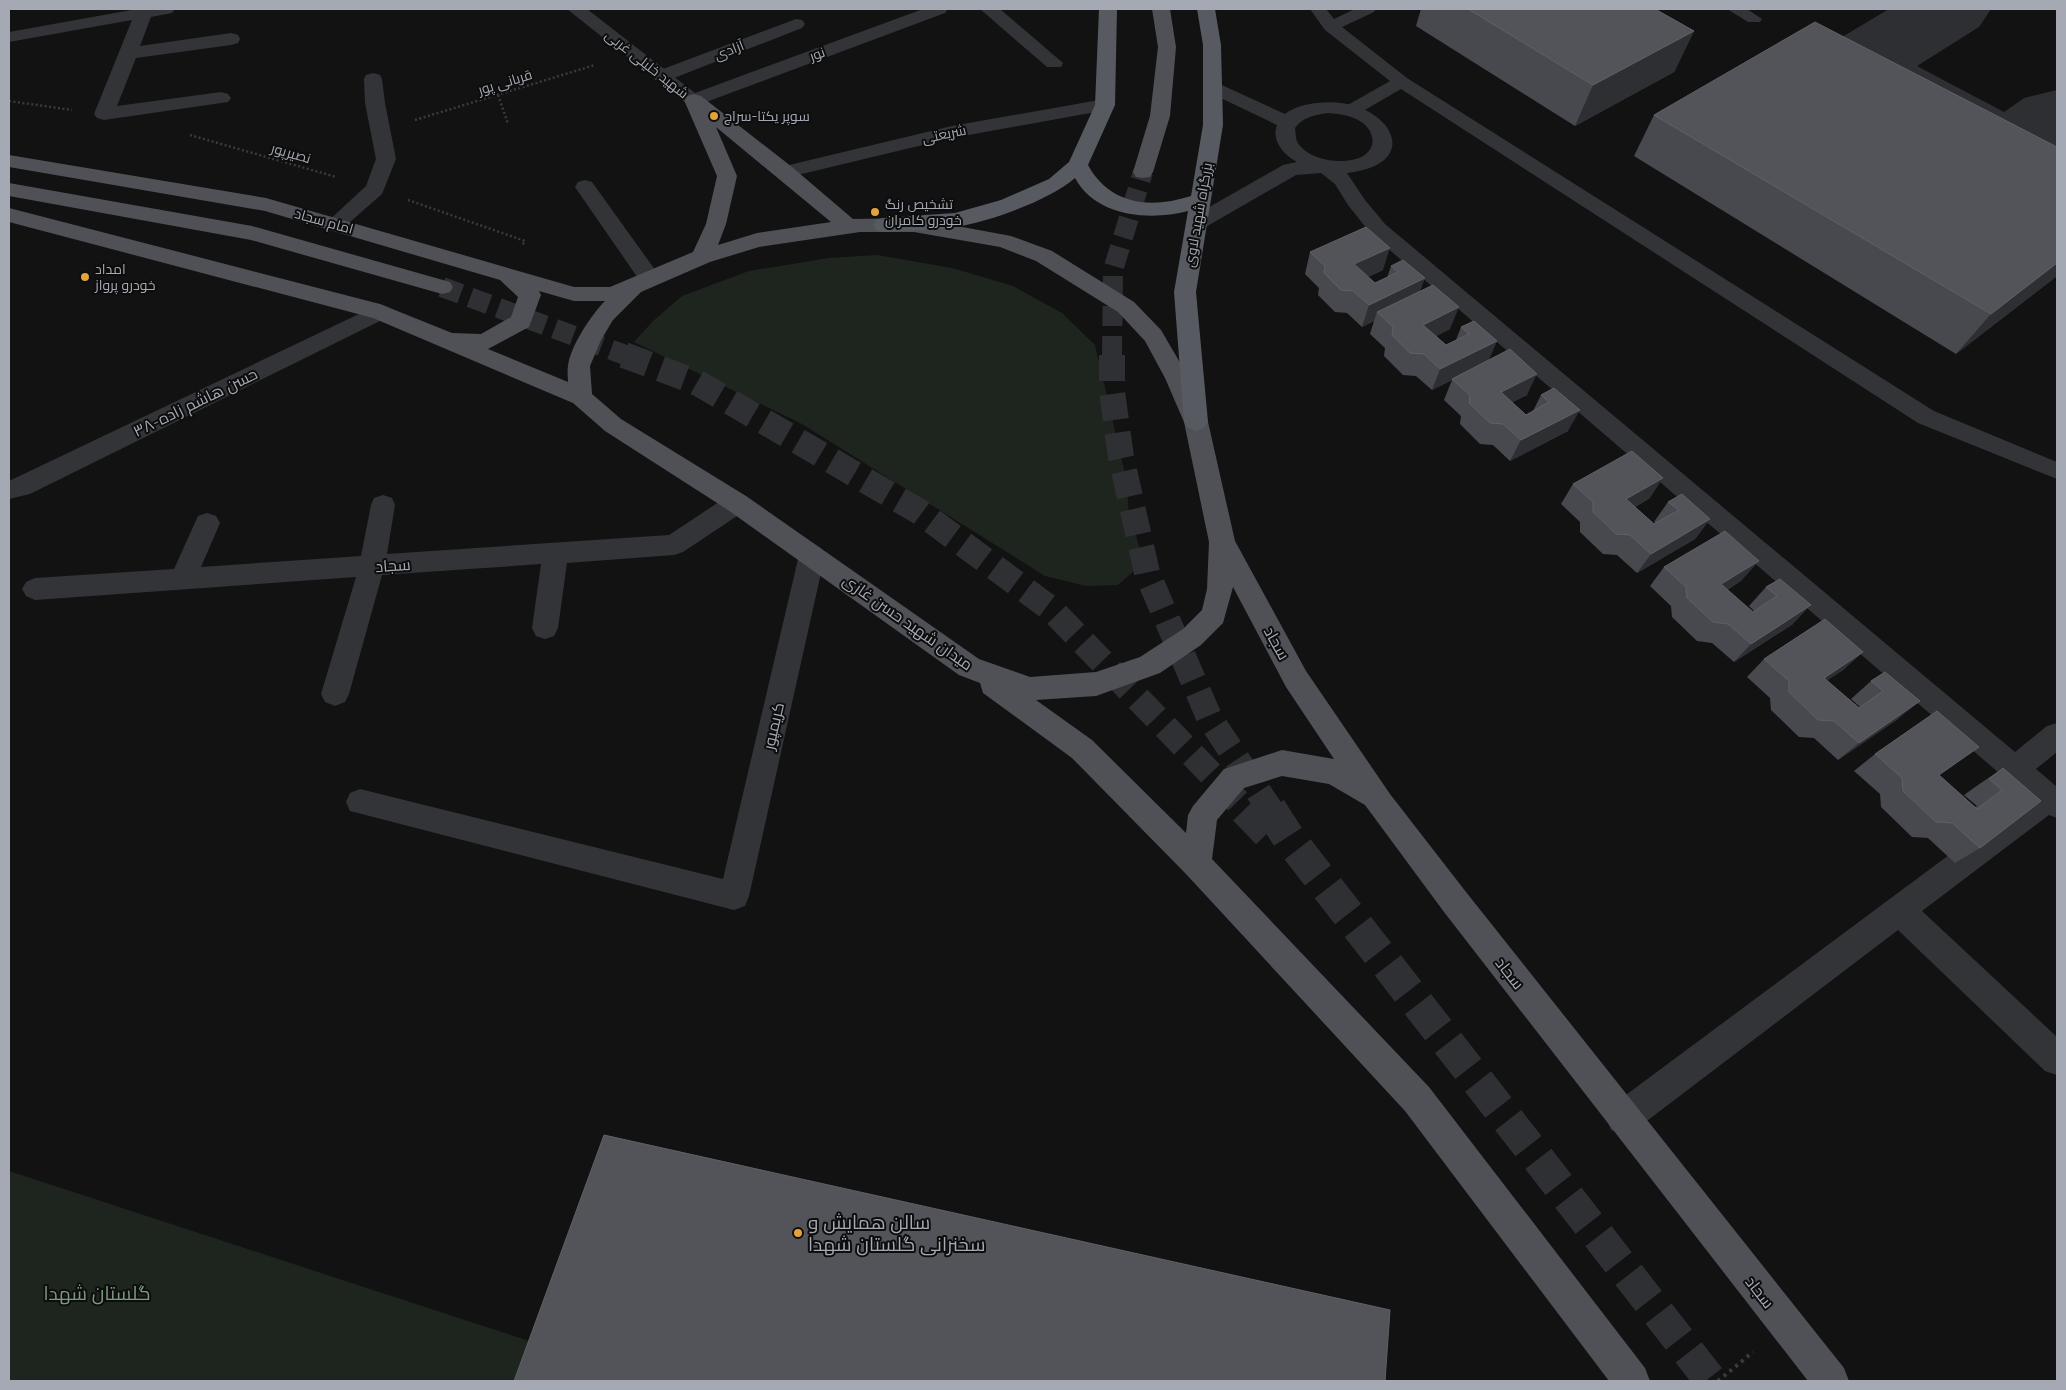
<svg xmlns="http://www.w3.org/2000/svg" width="2066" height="1390" font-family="Raleway,Cairo,sans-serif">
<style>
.green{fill:#1e251f}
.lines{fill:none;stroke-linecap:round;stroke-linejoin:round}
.taxiway{fill:#2e2f32;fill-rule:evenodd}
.primary-tunnel-far2{stroke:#2f3033;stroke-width:20;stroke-dasharray:20 10;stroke-linecap:butt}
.primary-tunnel-far1{stroke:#2f3033;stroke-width:26;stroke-dasharray:26 13;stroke-linecap:butt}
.primary-tunnel{stroke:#2f3033;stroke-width:33;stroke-dasharray:33 16;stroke-linecap:butt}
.path-far1{stroke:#393b3f;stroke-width:2.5;stroke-dasharray:2 2.5;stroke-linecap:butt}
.path{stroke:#393b3f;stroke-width:4;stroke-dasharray:3 4.5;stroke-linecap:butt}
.service{fill:#333438;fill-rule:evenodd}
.minor{fill:#333438;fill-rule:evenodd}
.tertiary{fill:#333438;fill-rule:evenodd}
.primary{fill:#4f5157;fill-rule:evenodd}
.trunk{fill:#575a60;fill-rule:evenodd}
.wall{fill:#48494e}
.shaded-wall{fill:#2e2f32}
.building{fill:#525459;stroke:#5f6167}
.poi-dot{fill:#e4a339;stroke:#0d0d0e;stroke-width:2}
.labels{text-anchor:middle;stroke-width:4;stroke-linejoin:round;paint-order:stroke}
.far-street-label{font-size:14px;fill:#a4a9b3;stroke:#0d0d0e}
.far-poi-label{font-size:14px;fill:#a4a9b3;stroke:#0d0d0e;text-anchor:start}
.street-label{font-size:16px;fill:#a4a9b3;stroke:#0d0d0e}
.near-poi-label{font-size:19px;fill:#a4a9b3;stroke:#0d0d0e;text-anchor:start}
.near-park-label{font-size:19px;fill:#7c9d7d;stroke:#0d0d0e}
</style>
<rect width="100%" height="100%" fill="#121213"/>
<g class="green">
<path d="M 877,255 L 952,268 L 1013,286 L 1062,313 L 1095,345 L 1126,478 L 1129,514 L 1144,562 L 1118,585 L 1086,586 L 1045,576 L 802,424 L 634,342 L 652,322 L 682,296 L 749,271 L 829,258 Z"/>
<path d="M 9,1171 L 532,1342 L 519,1381 L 9,1381 Z"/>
</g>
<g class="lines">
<path class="taxiway" d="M 1889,9 L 1991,9 L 1979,27 L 1917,66 L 2004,112 L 2024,98 L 2057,90 L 2057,161 L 2041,173 L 2008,181 L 1975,173 L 1822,87 L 1809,68 L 1822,49 Z"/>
<g class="primary-tunnel-far2">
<path d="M 442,287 L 628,356"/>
<path d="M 1112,356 L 1113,270 L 1143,172"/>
</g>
<g class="primary-tunnel-far1">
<path d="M 624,355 L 696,382 L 920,512 L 1051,609 L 1247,811"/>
<path d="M 1112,355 L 1112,392 L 1121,457 L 1147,573 L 1209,717 L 1271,811"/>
</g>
<g class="primary-tunnel">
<path d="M 1245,809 L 1276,841"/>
<path d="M 1270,809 L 1288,837 L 1711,1381"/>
</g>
<g class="path-far1">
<path d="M 498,95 L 508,124"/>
<path d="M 9,101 L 72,110"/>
<path d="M 415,120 L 595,65"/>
<path d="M 190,135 L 336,177"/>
<path d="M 408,200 L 525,241 L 522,246"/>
</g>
<path class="path" d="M 1718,1381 L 1753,1352"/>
<g class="service">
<path d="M 1310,9 L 1326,9 L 1334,19 L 1355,9 L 1376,9 L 1374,12 L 1342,27 L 1407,78 L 1934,411 L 2057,462 L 2057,479 L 1918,423 L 1401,89 L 1358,114 L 1346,114 L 1343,110 L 1346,106 L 1390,81 L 1325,30 Z"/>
<path d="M 1727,9 L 1747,9 L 1762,19 L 1760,22 L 1748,22 Z"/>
</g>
<g class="minor">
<path d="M 137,9 L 175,9 L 172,13 L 151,17 L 140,46 L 231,33 L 238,35 L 240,39 L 238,43 L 231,45 L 136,58 L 117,106 L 221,92 L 228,94 L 231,98 L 228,102 L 104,120 L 97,118 L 94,114 L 132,20 L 9,42 L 9,32 Z"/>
<path d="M 923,9 L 948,9 L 945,13 L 701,104 L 687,104 L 684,100 L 687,96 Z"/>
<path d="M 980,9 L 1000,9 L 1063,63 L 1061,67 L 1047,67 Z"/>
<path d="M 796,19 L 802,20 L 805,24 L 802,28 L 669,80 L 655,80 L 653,76 L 655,72 Z"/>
<path d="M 373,73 L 380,75 L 382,79 L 385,103 L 396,159 L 382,194 L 342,229 L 335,231 L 328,229 L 325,224 L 366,186 L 376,159 L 365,103 L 364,79 L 366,75 Z"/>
<path d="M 1213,81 L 1285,114 C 1294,107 1306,104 1317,103 C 1387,94 1430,164 1347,173 L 1365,200 L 1385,224 L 2015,752 L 2047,726 L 2057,723 L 2057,752 L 2036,769 L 2057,787 L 2057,818 L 2049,815 L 1922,911 L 2057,1037 L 2057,1075 L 2045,1071 L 1898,930 L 1635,1130 L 1623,1135 L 1611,1130 L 1606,1118 L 1611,1106 L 2027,797 L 1371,234 L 1348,205 L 1335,184 L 1321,173 L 1296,175 L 1204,228 L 1197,230 L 1190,228 L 1187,223 L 1190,218 L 1283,165 L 1297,162 C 1284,155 1271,141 1277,125 L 1206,91 L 1203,87 L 1206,83 ZM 1328,113 C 1338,114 1349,115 1358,120 C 1373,127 1379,147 1363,156 C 1346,166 1309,161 1298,143 C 1295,139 1296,132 1295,128 C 1303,117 1314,115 1328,113 Z"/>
<path d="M 1105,99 L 1112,101 L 1115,105 L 1112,109 L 952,138 L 785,178 L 778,177 L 775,172 L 778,167 L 785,166 L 952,126 Z"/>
<path d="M 585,180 L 592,182 L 658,274 L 661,279 L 658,284 L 650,286 L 642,284 L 575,187 L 578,182 Z"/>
<path d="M 380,304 L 388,307 L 391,312 L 388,317 L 30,494 L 9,499 L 9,481 Z"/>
<path d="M 737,493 L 746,496 L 749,503 L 746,510 L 683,552 L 674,555 L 567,563 L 558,628 L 554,636 L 545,639 L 536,636 L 532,628 L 541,564 L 382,575 L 349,694 L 345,702 L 335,706 L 325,702 L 321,694 L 356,577 L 35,600 L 26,596 L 22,589 L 26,582 L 35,578 L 174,569 L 198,516 L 207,513 L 216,516 L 220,523 L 201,567 L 361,556 L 371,505 L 374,498 L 383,495 L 392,498 L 395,505 L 387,554 L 669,535 L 728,496 Z"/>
<path d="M 812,545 L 821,548 L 825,555 L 749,896 L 745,906 L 734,910 L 350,811 L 346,802 L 350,793 L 360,789 L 723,879 L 799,555 L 803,548 Z"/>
</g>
<path class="tertiary" d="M 567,9 L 587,9 L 704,100 L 701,104 L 687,104 Z"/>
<g class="primary">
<path d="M 1152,9 L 1170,9 L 1176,47 L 1170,116 L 1153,172 L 1150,177 L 1143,178 L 1136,177 L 1133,172 L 1150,116 L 1158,47 Z"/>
<path d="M 694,94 L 701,96 L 792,167 L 853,219 L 914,218 L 1011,236 L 1052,251 L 1134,302 L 1161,330 L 1189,378 L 1208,422 L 1235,541 L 1306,671 L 1390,794 L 1466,892 L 1844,1368 L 1849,1381 L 1808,1381 L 1444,912 L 1365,805 L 1329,784 L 1282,776 L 1244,788 L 1217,820 L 1212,859 L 1429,1087 L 1645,1368 L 1650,1381 L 1609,1381 L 1405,1111 L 1186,874 L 1072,758 L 983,693 L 980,683 L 959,675 L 728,510 L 605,431 L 573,403 L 373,318 L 9,222 L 9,208 L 380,304 L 452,333 L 481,334 L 511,317 L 518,297 L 500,280 L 265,211 L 9,167 L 9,155 L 266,198 L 574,287 L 610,287 L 693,252 L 706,224 L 717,176 L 684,100 L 687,96 ZM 716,127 L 831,222 L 757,233 L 718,245 L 726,224 L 737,176 ZM 860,232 L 914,232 L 1000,247 L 1036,261 L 1118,312 L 1145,341 L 1165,378 L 1184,422 L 1209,542 L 1207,589 L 1202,610 L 1183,629 L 1140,657 L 1096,672 L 1030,677 L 979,659 L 746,496 L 621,419 L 592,394 L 590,366 L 601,340 L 613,320 L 641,292 L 710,262 L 759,247 ZM 539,291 L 574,301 L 605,301 C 591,315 570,347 568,366 C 567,371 568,377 568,382 L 488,349 L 529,327 L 541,295 ZM 1233,587 L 1286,687 L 1334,759 L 1282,750 L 1224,769 L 1193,806 L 1188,815 L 1186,833 L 1092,740 L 1036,700 L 1096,696 L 1160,673 L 1201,645 L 1223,623 Z"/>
<path d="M 9,183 L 252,226 L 450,282 L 453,287 L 450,292 L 442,294 L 251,240 L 9,196 Z"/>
</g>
<path class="trunk" d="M 1099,9 L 1117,9 L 1115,105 L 1088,165 C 1110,205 1150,209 1191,196 L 1203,125 L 1203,45 L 1197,9 L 1215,9 L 1221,45 L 1223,125 L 1196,292 L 1208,422 L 1204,428 L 1196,431 L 1188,428 L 1184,422 L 1174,292 L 1188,211 C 1150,221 1096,217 1075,178 C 1050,200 989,222 956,227 C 932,231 907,230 883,232 L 876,230 L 873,225 L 876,220 L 883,218 L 955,213 L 1001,200 L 1049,179 L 1069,162 L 1095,105 Z"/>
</g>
<g class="wall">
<path d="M 1421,9 L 1655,9 L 1694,31 L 1674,72 L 1575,126 L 1416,26 Z"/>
<path d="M 1654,115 L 2057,147 L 2057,276 L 1956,354 L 1634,156 Z"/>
<path d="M 1310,252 L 1383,270 L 1368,277 L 1375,283 L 1387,278 L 1391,266 L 1420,291 L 1450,329 L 1436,336 L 1446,345 L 1456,340 L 1461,327 L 1497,341 L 1488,360 L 1527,395 L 1512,402 L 1526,415 L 1533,411 L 1541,395 L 1554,388 L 1568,431 L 1510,461 L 1493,445 L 1480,444 L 1460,424 L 1461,416 L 1444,400 L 1452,380 L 1432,390 L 1416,376 L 1403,375 L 1384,356 L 1385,348 L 1370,334 L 1374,321 L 1362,327 L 1347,313 L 1335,312 L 1318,295 L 1319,288 L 1305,274 Z"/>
<path d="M 1573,484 L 1650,498 L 1635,507 L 1654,524 L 1656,523 L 1654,522 L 1668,502 L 1710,519 L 1695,539 L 1637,573 L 1617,555 L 1603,554 L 1580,532 L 1580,522 L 1561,504 Z"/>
<path d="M 1664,567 L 1742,580 L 1727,590 L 1753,612 L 1754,611 L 1749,606 L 1766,587 L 1780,579 L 1793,624 L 1734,662 L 1712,643 L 1697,641 L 1672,617 L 1671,606 L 1650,586 Z"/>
<path d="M 1863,652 L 1843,670 L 1827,680 L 1859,708 L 1860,707 L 1851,699 L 1871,681 L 1885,672 L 1898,719 L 1838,760 L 1814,738 L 1799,737 L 1771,710 L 1770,698 L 1747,677 L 1764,659 Z"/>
<path d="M 1875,754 L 1939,775 L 1975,807 L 1977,806 L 1964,795 L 1978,785 L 2003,768 L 2041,801 L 1980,848 L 1955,863 L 1928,838 L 1912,837 L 1881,807 L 1880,794 L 1854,771 Z"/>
</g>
<g class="shaded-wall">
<path d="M 1694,31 L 1674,72 L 1575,126 L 1593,85 Z"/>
<path d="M 1390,248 L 1383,270 L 1348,286 L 1354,264 Z"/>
<path d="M 2057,263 L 2057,276 L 1956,354 L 1991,314 Z"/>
<path d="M 1425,278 L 1417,300 L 1377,312 L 1374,321 L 1362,327 L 1369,305 Z"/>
<path d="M 1459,307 L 1450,329 L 1415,346 L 1423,325 Z"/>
<path d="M 1497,341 L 1488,362 L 1452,379 L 1452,380 L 1432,390 L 1440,369 Z"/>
<path d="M 1537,374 L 1527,395 L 1491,414 L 1501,392 Z"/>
<path d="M 1580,410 L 1568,431 L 1510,461 L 1521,440 Z"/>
<path d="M 1663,478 L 1650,498 L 1613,519 L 1626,499 Z"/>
<path d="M 1710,519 L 1695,539 L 1637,573 L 1651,554 Z"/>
<path d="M 1759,561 L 1742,580 L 1705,603 L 1721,584 Z"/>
<path d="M 1811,605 L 1793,624 L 1734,662 L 1751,644 Z"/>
<path d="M 1863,652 L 1843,670 L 1805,695 L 1824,678 Z"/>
<path d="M 1920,701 L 1898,719 L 1838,760 L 1859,743 Z"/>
</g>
<g class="building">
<path d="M 1468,9 L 1655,9 L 1694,31 L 1593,85 Z"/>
<path d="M 1815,22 L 2057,147 L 2057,263 L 1991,314 L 1654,115 Z"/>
<path d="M 1366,227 L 1390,248 L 1354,264 L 1375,283 L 1398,272 L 1391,266 L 1403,260 L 1425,278 L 1369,305 L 1353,291 L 1341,290 L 1324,273 L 1325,266 L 1310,252 Z"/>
<path d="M 1433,285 L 1459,307 L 1423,325 L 1446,345 L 1469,334 L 1461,327 L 1474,321 L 1497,341 L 1440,369 L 1424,354 L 1410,353 L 1392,335 L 1393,327 L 1377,312 Z"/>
<path d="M 1510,349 L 1537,374 L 1501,392 L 1526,415 L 1549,402 L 1541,395 L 1554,388 L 1580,410 L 1521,440 L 1503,424 L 1490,423 L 1469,403 L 1470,395 L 1452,379 Z"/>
<path d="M 1632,451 L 1663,478 L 1626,499 L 1654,524 L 1679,510 L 1668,502 L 1682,494 L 1710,519 L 1651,554 L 1630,535 L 1616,534 L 1593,512 L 1593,502 L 1573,484 Z"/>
<path d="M 1725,531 L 1759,561 L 1721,584 L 1753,612 L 1777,596 L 1766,587 L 1780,579 L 1811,605 L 1751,644 L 1728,624 L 1713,622 L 1687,598 L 1686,587 L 1664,567 Z"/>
<path d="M 1825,619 L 1863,652 L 1824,678 L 1859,708 L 1883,691 L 1871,681 L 1885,672 L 1920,701 L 1859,743 L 1834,721 L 1818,720 L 1789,692 L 1789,681 L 1764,659 Z"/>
<path d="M 1937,711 L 1979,747 L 1939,775 L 1977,809 L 2002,790 L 1989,779 L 2003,768 L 2041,801 L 1980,848 L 1952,823 L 1936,822 L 1903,791 L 1902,778 L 1875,754 Z"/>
<path d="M 604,1135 L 1390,1310 L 1385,1381 L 514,1381 Z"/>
</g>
<g class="poi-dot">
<circle cx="714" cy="116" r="5"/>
<circle cx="875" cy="212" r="5"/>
<circle cx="85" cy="277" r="5"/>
<circle cx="798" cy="1233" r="5"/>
</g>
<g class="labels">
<g class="far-street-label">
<text transform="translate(729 50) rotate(-21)" y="5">آزادی</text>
<text transform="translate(817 54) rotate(-20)" y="5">نور</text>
<text transform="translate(647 64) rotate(38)" y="5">شهید خلیلی غربی</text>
<text transform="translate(505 82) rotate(-17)" y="5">قربانی پور</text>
<text transform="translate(944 134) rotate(-12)" y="5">شریعتی</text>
<text transform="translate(291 153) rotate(16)" y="5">نصیرپور</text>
<text transform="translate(1198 215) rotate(-80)" y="5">بزرگراه شهید لاوی</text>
<text transform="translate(324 221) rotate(16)" y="5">امام سجاد</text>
</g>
<g class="far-poi-label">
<text x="724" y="121">سوپر یکتا-سراج</text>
<text x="885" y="209">تشخیص رنگ<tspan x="885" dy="16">خودرو کامران</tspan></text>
<text x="95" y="274">امداد<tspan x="95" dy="16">خودرو پرواز</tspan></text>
</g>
<g class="street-label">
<text transform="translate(195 402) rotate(-26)" y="6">۳۸-حسن هاشم زاده</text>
<text transform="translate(393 565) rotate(-4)" y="6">سجاد</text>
<text transform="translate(908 622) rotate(35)" y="6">میدان شهید حسن غازی</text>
<text transform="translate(1277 643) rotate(61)" y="6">سجاد</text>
<text transform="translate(773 726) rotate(-77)" y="6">کریمپور</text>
<text transform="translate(1510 973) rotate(52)" y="6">سجاد</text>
<text transform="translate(1760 1292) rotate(52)" y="6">سجاد</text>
</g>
<g class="near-poi-label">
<text x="808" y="1229">سالن همایش و<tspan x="808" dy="22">سخنرانی گلستان شهدا</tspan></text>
</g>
<g class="near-park-label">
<text x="97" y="1300">گلستان شهدا</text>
</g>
</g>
<rect width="2066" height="1390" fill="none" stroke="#a4a9b3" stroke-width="20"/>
</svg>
